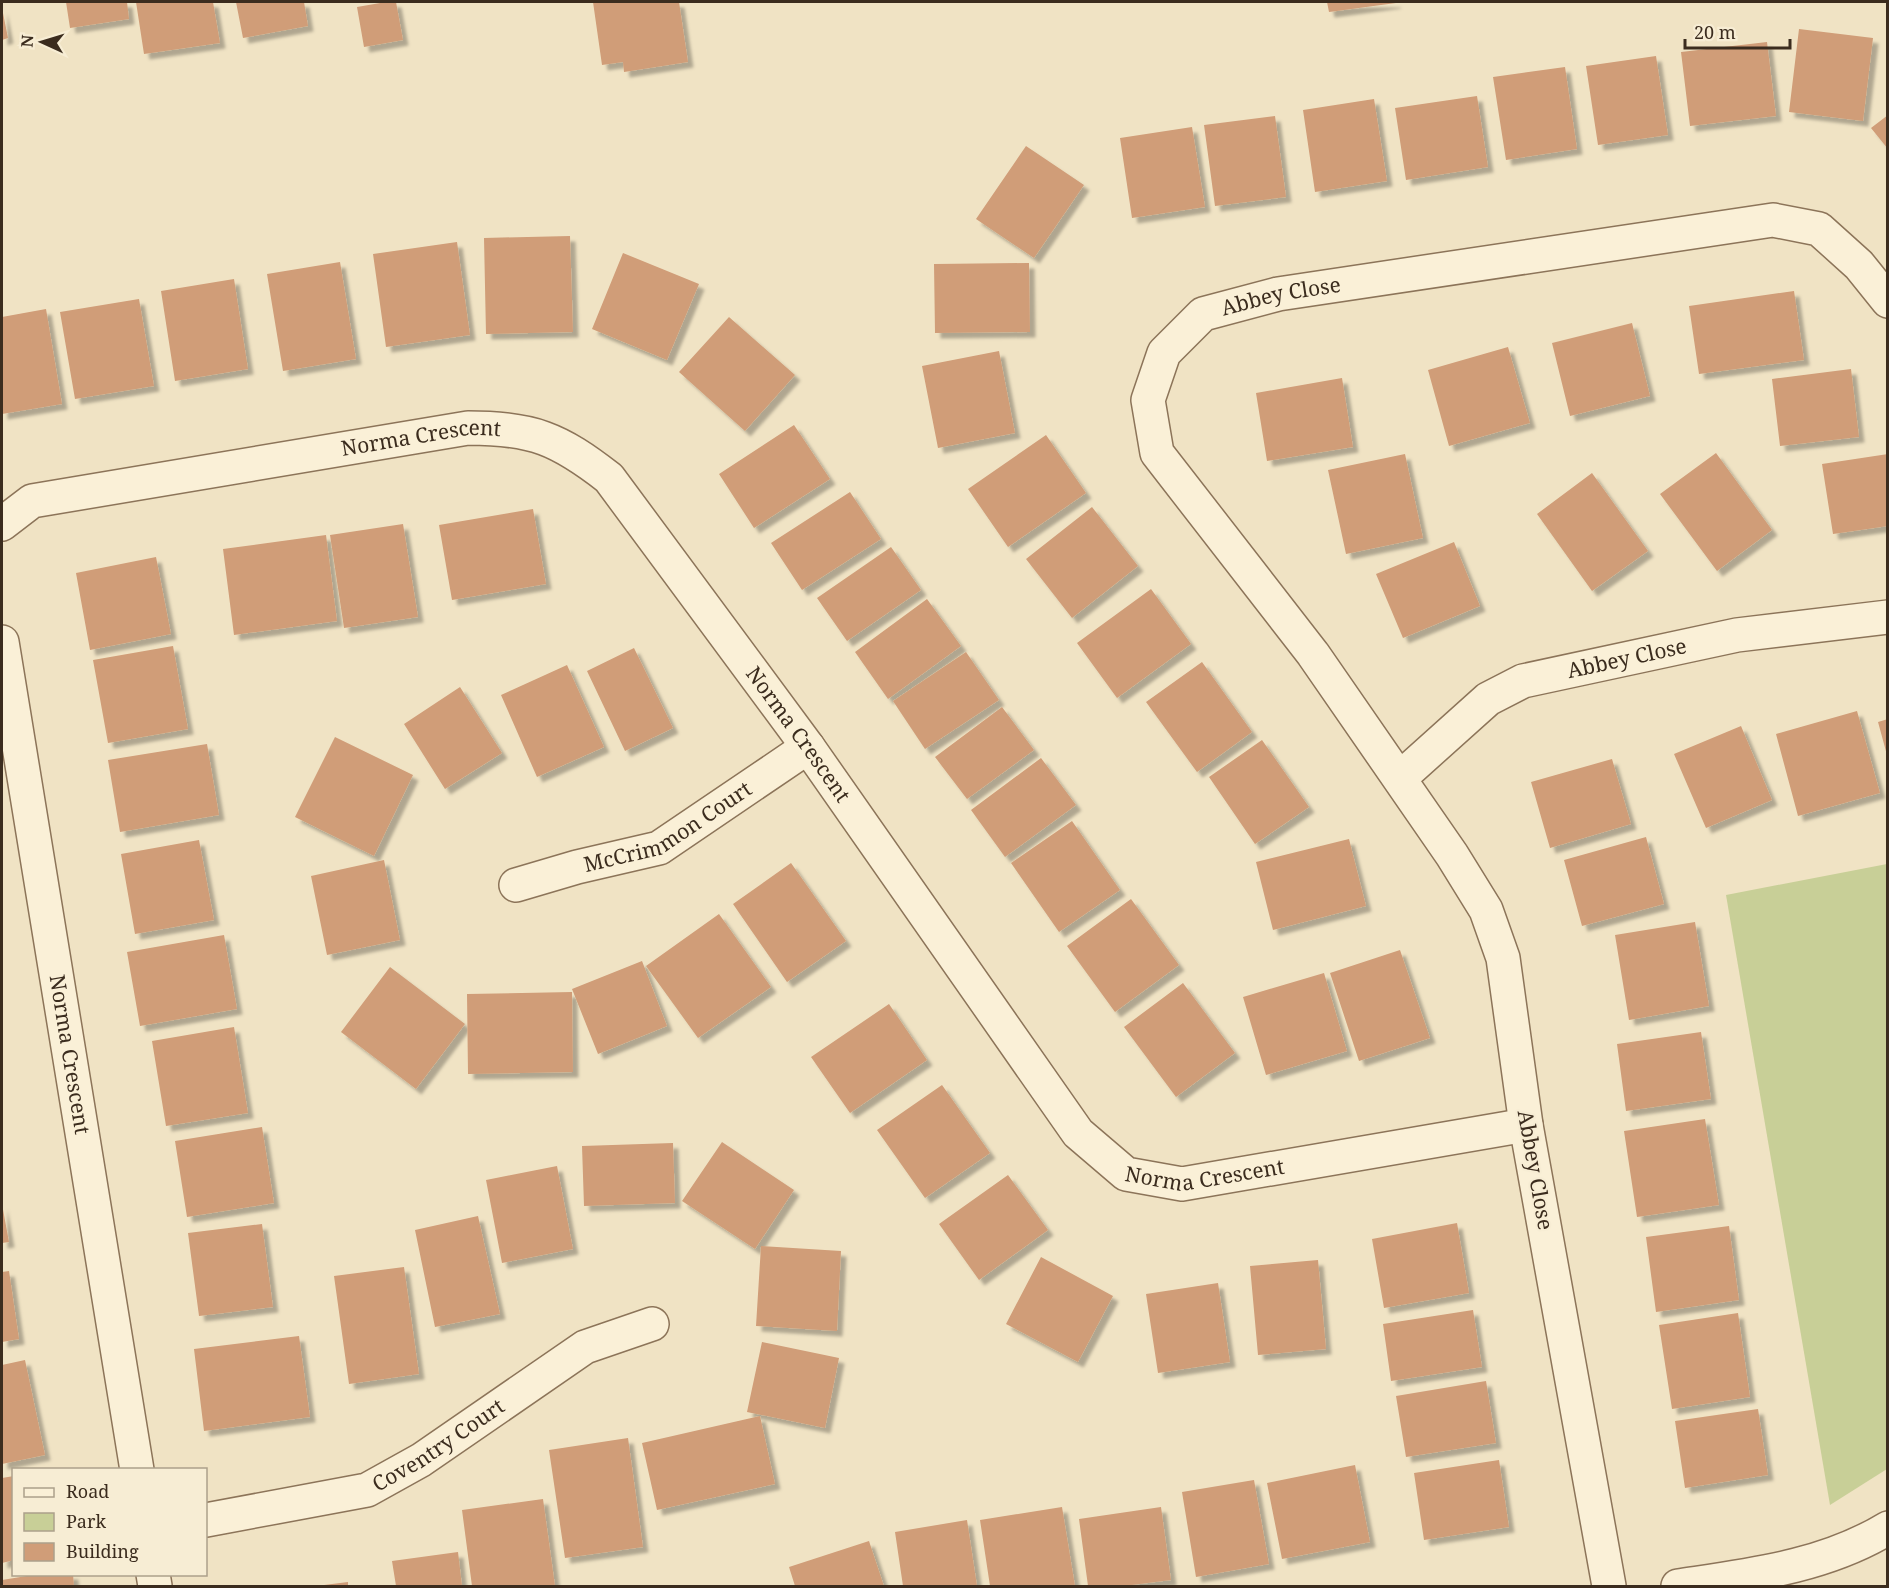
<svg xmlns="http://www.w3.org/2000/svg" width="1889" height="1588" viewBox="0 0 1889 1588" font-family="'Noto Serif',serif">
<style>
.green{fill:#c8cf97}
.building{fill:#d09d78;filter:url(#shadow)}
.lines{fill:none;stroke-linecap:round;stroke-linejoin:round}
.minor-casing{stroke:#8c7459;stroke-width:36}
.tertiary-casing{stroke:#8c7459;stroke-width:36}
.minor{stroke:#faf0d7;stroke-width:33}
.tertiary{stroke:#faf0d7;stroke-width:33}
.labels{text-anchor:middle;stroke-width:4.5;stroke-linejoin:round;paint-order:stroke}
.street-label{font-size:21px;fill:#3b2c1e;stroke:#f7edd4}
</style>
<defs>
<filter id="shadow"><feDropShadow dx="5.5" dy="5.5" stdDeviation="1.5" flood-color="#0004"/></filter>
</defs>
<rect width="100%" height="100%" fill="#f0e3c4"/>
<!-- green -->
<path class="green" d="M 1887,864 L 1887,1469 L 1830,1505 L 1726,895 Z"/>
<!-- building -->
<path class="building" d="M 66,2 L 127,2 L 129,19 L 70,28 Z
M 136,2 L 213,2 L 220,43 L 144,54 Z
M 236,2 L 304,2 L 308,26 L 243,38 Z
M 386,2 L 396,2 L 403,40 L 364,47 L 357,7 Z
M 593,2 L 679,2 L 688,62 L 624,72 L 623,62 L 602,65 Z
M 1327,2 L 1395,2 L 1396,3 L 1329,12 Z
M 2,8 L 8,38 L 2,40 Z
M 1799,29 L 1873,38 L 1863,121 L 1789,112 Z
M 1767,42 L 1776,116 L 1690,126 L 1681,52 Z
M 1656,56 L 1668,135 L 1598,145 L 1586,66 Z
M 1565,67 L 1577,149 L 1506,160 L 1493,77 Z
M 1477,96 L 1488,167 L 1406,180 L 1395,108 Z
M 1374,99 L 1387,181 L 1315,192 L 1303,110 Z
M 1888,115 L 1888,149 L 1871,128 Z
M 1275,116 L 1286,197 L 1215,206 L 1204,125 Z
M 1192,127 L 1205,207 L 1132,218 L 1120,138 Z
M 1026,146 L 1084,185 L 1034,258 L 976,219 Z
M 570,236 L 573,332 L 486,334 L 484,238 Z
M 457,242 L 470,335 L 386,347 L 373,254 Z
M 623,253 L 699,284 L 667,360 L 592,329 Z
M 340,262 L 356,359 L 283,371 L 267,274 Z
M 1029,263 L 1030,332 L 935,333 L 934,264 Z
M 234,279 L 248,369 L 175,381 L 161,291 Z
M 1794,291 L 1804,360 L 1699,374 L 1689,306 Z
M 139,299 L 154,386 L 75,399 L 60,312 Z
M 46,309 L 62,404 L 2,414 L 2,317 Z
M 729,317 L 795,375 L 745,431 L 679,372 Z
M 1632,323 L 1650,396 L 1570,416 L 1552,343 Z
M 1508,347 L 1530,423 L 1449,446 L 1428,370 Z
M 999,351 L 1015,433 L 938,448 L 922,366 Z
M 1851,369 L 1859,437 L 1780,446 L 1772,379 Z
M 1342,378 L 1353,447 L 1267,461 L 1256,393 Z
M 794,425 L 830,479 L 754,528 L 719,474 Z
M 1046,435 L 1086,493 L 1008,547 L 968,489 Z
M 1716,453 L 1772,530 L 1717,571 L 1660,494 Z
M 1405,454 L 1423,538 L 1346,554 L 1328,470 Z
M 1888,454 L 1888,526 L 1833,534 L 1822,464 Z
M 1592,473 L 1648,551 L 1592,591 L 1537,514 Z
M 850,492 L 881,539 L 802,590 L 771,543 Z
M 1092,507 L 1138,566 L 1072,618 L 1026,559 Z
M 533,509 L 546,584 L 452,600 L 439,525 Z
M 403,524 L 418,617 L 344,628 L 330,535 Z
M 326,535 L 337,621 L 234,635 L 223,549 Z
M 1454,542 L 1480,606 L 1403,638 L 1376,574 Z
M 891,547 L 921,590 L 847,641 L 817,598 Z
M 156,557 L 171,634 L 90,650 L 76,573 Z
M 1151,589 L 1191,644 L 1117,698 L 1077,643 Z
M 927,599 L 961,646 L 888,699 L 855,652 Z
M 173,646 L 188,729 L 108,743 L 93,660 Z
M 634,648 L 673,728 L 625,751 L 587,671 Z
M 966,652 L 999,700 L 925,749 L 893,701 Z
M 1202,662 L 1252,732 L 1197,772 L 1146,702 Z
M 567,665 L 604,747 L 537,777 L 501,695 Z
M 460,687 L 502,753 L 445,789 L 404,724 Z
M 1002,707 L 1034,750 L 967,799 L 935,757 Z
M 1857,711 L 1880,793 L 1798,816 L 1776,734 Z
M 1888,719 L 1888,755 L 1887,755 L 1878,722 Z
M 1741,726 L 1772,800 L 1706,828 L 1674,754 Z
M 335,737 L 413,775 L 374,856 L 295,817 Z
M 1262,740 L 1309,807 L 1255,844 L 1209,777 Z
M 207,744 L 219,815 L 120,832 L 108,760 Z
M 1041,758 L 1076,805 L 1005,857 L 971,810 Z
M 1612,759 L 1631,824 L 1550,848 L 1531,782 Z
M 1072,821 L 1120,890 L 1059,932 L 1011,863 Z
M 1646,837 L 1664,904 L 1582,926 L 1564,860 Z
M 1349,839 L 1366,906 L 1273,930 L 1256,862 Z
M 199,840 L 214,920 L 135,934 L 121,854 Z
M 384,860 L 400,940 L 327,955 L 311,876 Z
M 791,863 L 846,941 L 787,982 L 733,904 Z
M 1131,899 L 1179,965 L 1115,1012 L 1067,946 Z
M 719,914 L 771,987 L 698,1038 L 646,966 Z
M 1695,922 L 1709,1006 L 1629,1020 L 1615,935 Z
M 224,935 L 237,1009 L 140,1026 L 127,952 Z
M 1400,950 L 1430,1038 L 1359,1061 L 1330,973 Z
M 642,961 L 667,1026 L 598,1054 L 572,989 Z
M 390,967 L 465,1024 L 416,1089 L 341,1032 Z
M 1324,973 L 1347,1051 L 1266,1075 L 1243,997 Z
M 1183,983 L 1235,1053 L 1176,1097 L 1124,1027 Z
M 572,992 L 573,1072 L 468,1074 L 467,994 Z
M 889,1004 L 927,1060 L 850,1113 L 811,1057 Z
M 234,1027 L 248,1113 L 166,1126 L 152,1041 Z
M 1701,1032 L 1711,1099 L 1626,1111 L 1617,1044 Z
M 942,1085 L 990,1153 L 925,1198 L 877,1130 Z
M 1705,1119 L 1719,1205 L 1637,1217 L 1624,1131 Z
M 262,1127 L 274,1203 L 187,1217 L 175,1141 Z
M 722,1142 L 794,1190 L 755,1249 L 682,1201 Z
M 673,1143 L 675,1203 L 584,1206 L 582,1146 Z
M 557,1166 L 573,1249 L 502,1263 L 486,1180 Z
M 1008,1175 L 1048,1230 L 979,1280 L 939,1224 Z
M 2,1204 L 9,1242 L 2,1243 Z
M 478,1216 L 500,1314 L 435,1327 L 415,1230 Z
M 1457,1223 L 1469,1293 L 1384,1308 L 1372,1239 Z
M 262,1224 L 273,1307 L 199,1316 L 188,1233 Z
M 1729,1226 L 1739,1300 L 1656,1312 L 1646,1237 Z
M 761,1246 L 841,1251 L 837,1331 L 756,1326 Z
M 1041,1257 L 1113,1296 L 1078,1362 L 1006,1324 Z
M 1318,1260 L 1326,1349 L 1258,1355 L 1250,1266 Z
M 404,1267 L 419,1374 L 349,1384 L 334,1276 Z
M 9,1271 L 19,1339 L 2,1342 L 2,1272 Z
M 1218,1283 L 1230,1362 L 1158,1373 L 1146,1294 Z
M 1473,1310 L 1482,1367 L 1391,1381 L 1383,1324 Z
M 1738,1313 L 1750,1397 L 1672,1409 L 1659,1325 Z
M 299,1336 L 310,1417 L 204,1431 L 194,1349 Z
M 762,1342 L 839,1358 L 825,1428 L 747,1412 Z
M 25,1360 L 45,1455 L 2,1464 L 2,1365 Z
M 1486,1381 L 1496,1443 L 1406,1457 L 1396,1396 Z
M 1758,1409 L 1768,1475 L 1685,1488 L 1675,1421 Z
M 760,1416 L 775,1484 L 657,1510 L 642,1443 Z
M 628,1438 L 643,1547 L 565,1558 L 549,1450 Z
M 1499,1460 L 1509,1527 L 1424,1540 L 1414,1473 Z
M 1355,1465 L 1370,1542 L 1282,1559 L 1267,1483 Z
M 14,1476 L 14,1560 L 2,1563 L 2,1478 Z
M 1254,1480 L 1269,1564 L 1196,1577 L 1182,1492 Z
M 543,1499 L 555,1586 L 472,1586 L 462,1510 Z
M 1062,1507 L 1075,1586 L 990,1586 L 980,1520 Z
M 1161,1507 L 1171,1580 L 1124,1586 L 1088,1586 L 1079,1519 Z
M 967,1520 L 977,1586 L 903,1586 L 895,1532 Z
M 869,1541 L 884,1586 L 795,1586 L 789,1567 Z
M 458,1552 L 462,1586 L 396,1586 L 392,1561 Z
M 39,1574 L 73,1574 L 74,1586 L 2,1586 L 2,1580 Z
M 348,1582 L 348,1586 L 324,1586 L 324,1585 Z"/>
<g class="lines">
<defs>
<g id="minor">
<path id="s1" d="M 2,524 L 32,501 L 468,428 C 533,428 559,439 609,478 L 808,747 L 1078,1133 L 1126,1174 L 1182,1184 L 1526,1125"/>
<path id="s2" d="M 2,642 L 137,1470"/>
<path id="s3" d="M 1400,778 L 1488,699 L 1523,681 L 1737,635 L 1888,617"/>
<path id="s4" d="M 516,885 L 577,867 L 659,848 L 808,747"/>
<path id="s5" d="M 206,1520 L 367,1490 L 421,1460 L 585,1347 L 652,1324"/>
<path d="M 153,1574 L 155,1586"/>
<path id="s6" d="M 1609,1586 L 1526,1125 L 1503,958 L 1486,910 L 1452,855 L 1313,654 L 1157,453 L 1148,400 L 1164,353 L 1203,314 L 1278,294 L 1773,220 L 1819,229 L 1859,265 L 1888,301"/>
</g>
<path id="tertiary" d="M 1678,1586 C 1751,1575 1824,1567 1888,1528"/>
</defs>
<!-- minor casing -->
<use href="#minor" class="minor-casing"/>
<!-- tertiary casing -->
<use href="#tertiary" class="tertiary-casing"/>
<!-- minor -->
<use href="#minor" class="minor"/>
<!-- tertiary -->
<use href="#tertiary" class="tertiary"/>
</g>
<g class="labels">
<!-- street labels -->
<g class="street-label">
<text dy="7" stroke="none"><textPath href="#s6" startOffset="1490">Abbey Close</textPath></text>
<text dy="7" stroke="none"><textPath href="#s1" startOffset="432">Norma Crescent</textPath></text>
<text dy="7" stroke="none"><textPath href="#s3" startOffset="264">Abbey Close</textPath></text>
<text dy="7" stroke="none"><textPath href="#s1" startOffset="952">Norma Crescent</textPath></text>
<text dy="7" stroke="none"><textPath href="#s4" startOffset="164">McCrimmon Court</textPath></text>
<text dy="7" stroke="none"><textPath href="#s2" startOffset="418">Norma Crescent</textPath></text>
<text dy="7" stroke="none"><textPath href="#s1" startOffset="1582">Norma Crescent</textPath></text>
<text transform="translate(1535 1170) rotate(80)" y="7">Abbey Close</text>
<text dy="7" stroke="none"><textPath href="#s5" startOffset="248">Coventry Court</textPath></text>
</g>
</g>
<!-- border -->
<rect width="1889" height="1588" fill="none" stroke="#3b2c1e" stroke-width="6"/>
<!-- legend -->
<rect x="12" y="1468" width="195" height="108" fill="#f7edd4" stroke="#aca08b" stroke-width="1.5"/>
<rect x="24" y="1488" width="30" height="9" fill="#faf0d7" stroke="#aca08b" stroke-width="1.5"/>
<text x="66" y="1498" font-size="18" fill="#3b2c1e">Road</text>
<rect x="24" y="1513" width="30" height="18" fill="#c8cf97" stroke="#aca08b" stroke-width="1.5"/>
<text x="66" y="1528" font-size="18" fill="#3b2c1e">Park</text>
<rect x="24" y="1543" width="30" height="18" fill="#d09d78" stroke="#aca08b" stroke-width="1.5"/>
<text x="66" y="1558" font-size="18" fill="#3b2c1e">Building</text>
<!-- north arrow -->
<g transform="translate(42 42) rotate(274)" stroke="#f7edd4" stroke-width="4.5" paint-order="stroke">
<path d="M0-4.5L10 22L0 15L-10 22Z" fill="#3b2c1e"/>
<text y="-9" font-size="16" font-weight="bold" text-anchor="middle" fill="#3b2c1e">N</text>
</g>
<!-- scale -->
<path d="M1685 39v9h105v-9" fill="none" stroke="#3b2c1e" stroke-width="3"/>
<text x="1694" y="39" font-size="18" fill="#3b2c1e" stroke="#f7edd4" stroke-width="4.5" paint-order="stroke">20 m</text>
</svg>
